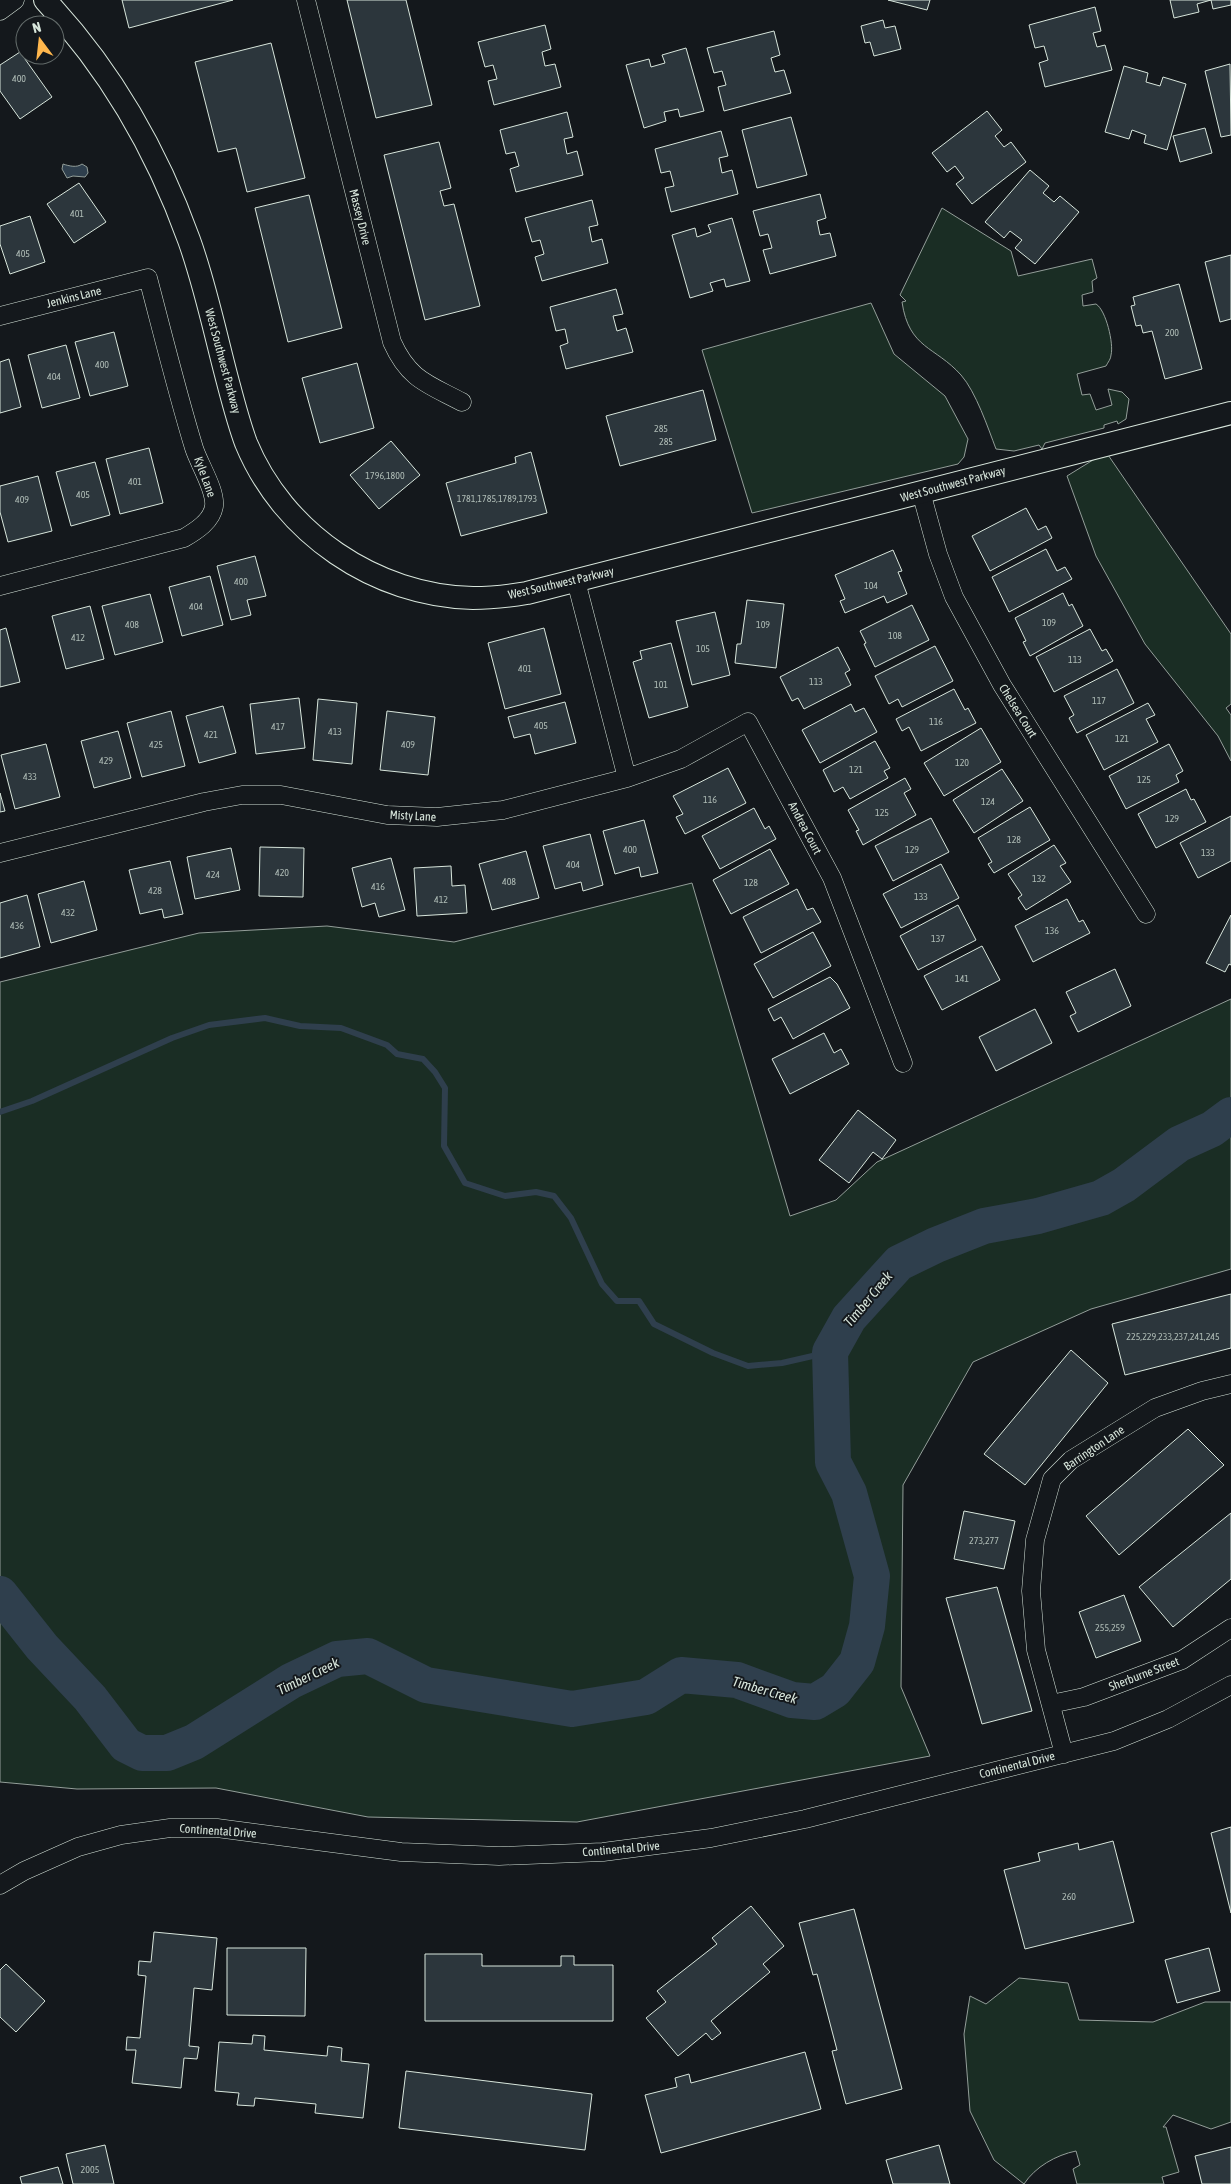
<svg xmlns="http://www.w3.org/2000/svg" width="1231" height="2184" viewBox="0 0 1231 2184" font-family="'Asap Condensed',sans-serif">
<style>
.green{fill:#1a2d24;stroke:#939e99}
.water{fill:#2f3f4d;stroke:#939e99}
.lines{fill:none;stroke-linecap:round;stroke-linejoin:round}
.stream{stroke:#2f3f4d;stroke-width:6}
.river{stroke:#2f3f4d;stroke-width:36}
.building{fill:#2c363c;stroke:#d8e6dc}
.minor-casing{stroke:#d8e6dc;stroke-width:19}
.tertiary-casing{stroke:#d8e6dc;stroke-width:24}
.minor{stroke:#14181c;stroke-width:18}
.tertiary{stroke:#14181c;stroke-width:22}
.labels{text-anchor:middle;stroke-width:4;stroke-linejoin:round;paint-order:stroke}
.number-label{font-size:10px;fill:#adbab4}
.street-label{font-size:12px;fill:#d8e6dc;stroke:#14181c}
.water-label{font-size:14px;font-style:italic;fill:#d8e6dc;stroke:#14181c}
</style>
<rect width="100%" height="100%" fill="#14181c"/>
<!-- green -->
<path class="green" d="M 942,208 L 1011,251 L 1018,276 L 1092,259 L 1097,278 L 1092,281 L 1093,292 L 1082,295 L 1083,306 L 1096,304 C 1106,310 1114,344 1111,355 C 1111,359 1108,362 1106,366 L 1077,374 L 1082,395 L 1090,394 L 1096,410 L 1112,405 L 1108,389 L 1122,392 L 1129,399 L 1126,419 L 1118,424 L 1117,421 L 1104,425 L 1104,428 L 1045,443 L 1042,449 L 1039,445 L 1014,451 L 996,449 C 988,428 976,392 961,375 C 935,346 909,349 902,302 L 906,301 L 900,295 Z
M 871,303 L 894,354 L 945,396 L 968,439 L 964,457 L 958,464 L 752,513 L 702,350 Z
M 1106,452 L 1231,634 L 1231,704 L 1226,708 L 1231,715 L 1231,761 L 1218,736 L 1145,644 L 1096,556 L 1067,476 Z
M 692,883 L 790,1216 L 836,1200 L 877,1162 L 1231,999 L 1231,1269 L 1091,1309 L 973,1362 L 903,1485 L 901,1687 L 930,1756 L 577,1822 L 368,1817 L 216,1788 L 77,1789 L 0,1782 L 0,982 L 199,933 L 327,926 L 454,942 Z
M 1019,1978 L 1068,1983 L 1079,2020 L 1153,2022 L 1205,2002 L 1231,2002 L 1231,2122 L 1211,2129 L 1173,2115 L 1163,2127 L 1166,2127 L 1179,2172 L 1162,2177 L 1164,2184 L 1077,2184 L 1073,2169 L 1080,2165 L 1076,2151 C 1056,2155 1035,2167 1024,2184 L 994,2160 L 970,2111 L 964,2034 L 970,1996 L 986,2004 Z"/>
<!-- water -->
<path class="water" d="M 63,164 C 69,166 77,168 82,164 L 87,167 L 88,173 L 85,177 L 73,176 L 67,178 L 62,169 Z"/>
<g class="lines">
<!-- stream -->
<path class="stream" d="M 0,1112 L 32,1101 L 172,1038 L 209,1025 L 265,1018 L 300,1026 L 341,1028 L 387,1045 L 397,1054 L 423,1059 L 435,1072 L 445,1088 L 444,1146 L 465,1183 L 505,1196 L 536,1192 L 554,1196 L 571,1218 L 602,1284 L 617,1301 L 639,1301 L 654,1324 L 713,1353 L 748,1366 L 782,1363 L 830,1352"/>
<!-- river -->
<path class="river" d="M 0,1594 L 42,1647 L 90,1698 L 126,1745 L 142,1753 L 167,1753 L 194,1742 L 291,1681 L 337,1659 L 368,1656 L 426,1685 L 572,1709 L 646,1697 L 681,1675 L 737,1680 L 792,1700 L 815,1702 L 835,1690 L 857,1662 L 867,1626 L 872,1576 L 849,1493 L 833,1462 L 830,1352 L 849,1318 L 899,1263 L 936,1245 L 984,1226 L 1038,1216 L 1101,1198 L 1124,1185 L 1179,1144 L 1212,1129 L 1231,1115"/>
</g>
<!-- building -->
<path class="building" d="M 122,0 L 233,0 L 129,28 Z
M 347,0 L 406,0 L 432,105 L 376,118 Z
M 888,0 L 930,0 L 927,10 Z
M 1170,0 L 1231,0 L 1231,5 L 1213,9 L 1211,0 L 1197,4 L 1199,12 L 1174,18 Z
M 1095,7 L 1101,31 L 1093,33 L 1097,47 L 1105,45 L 1112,70 L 1045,87 L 1039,63 L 1048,60 L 1044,46 L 1035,48 L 1029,25 Z
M 883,20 L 885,28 L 895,26 L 901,49 L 874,56 L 870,42 L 865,43 L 861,26 Z
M 545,25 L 551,49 L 542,52 L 545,66 L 555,64 L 561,87 L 494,105 L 488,81 L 497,79 L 493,65 L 485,67 L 478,42 Z
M 774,31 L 780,55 L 771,58 L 775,72 L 784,70 L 791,93 L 724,111 L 718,87 L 726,85 L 722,71 L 714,73 L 707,48 Z
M 271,43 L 305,178 L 247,192 L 236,148 L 218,152 L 195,62 Z
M 686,48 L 704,111 L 680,117 L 678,109 L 664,112 L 666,121 L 644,128 L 626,65 L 649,59 L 651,67 L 665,63 L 662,55 Z
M 20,52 L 52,97 L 20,119 L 0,91 L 0,65 Z
M 1230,64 L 1231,135 L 1221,137 L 1205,71 Z
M 1124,66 L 1148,73 L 1146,82 L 1160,86 L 1163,77 L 1186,84 L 1167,150 L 1144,143 L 1146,135 L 1132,130 L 1129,139 L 1105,132 Z
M 987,111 L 1002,130 L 995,136 L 1004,147 L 1011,142 L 1026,162 L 972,204 L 956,184 L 964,178 L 955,166 L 947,172 L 932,153 Z
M 567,112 L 573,137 L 564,139 L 567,154 L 577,151 L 583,175 L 516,192 L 510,169 L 519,166 L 515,152 L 506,154 L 500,130 Z
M 791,117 L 807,175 L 757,188 L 742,130 Z
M 1205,128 L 1212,153 L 1180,162 L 1173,136 Z
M 721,131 L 728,156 L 719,158 L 722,173 L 732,170 L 738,194 L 671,212 L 665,188 L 674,186 L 670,171 L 661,173 L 655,149 Z
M 439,142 L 451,188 L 440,191 L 444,206 L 454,204 L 480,306 L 425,320 L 384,155 Z
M 1030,170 L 1049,186 L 1043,193 L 1054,202 L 1060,196 L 1079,212 L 1035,264 L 1015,248 L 1022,240 L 1010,231 L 1004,238 L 985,222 Z
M 79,183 L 106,222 L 74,243 L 47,204 Z
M 820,194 L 826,218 L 817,221 L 820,235 L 830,233 L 836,256 L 770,274 L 763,250 L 772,248 L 768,234 L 760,236 L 753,211 Z
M 309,195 L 342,328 L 288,342 L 255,208 Z
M 592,200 L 598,225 L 589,227 L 592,242 L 602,239 L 608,263 L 542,281 L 535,257 L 544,254 L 540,240 L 532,242 L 525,218 Z
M 30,216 L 45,262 L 10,274 L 0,244 L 0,226 Z
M 732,218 L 750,281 L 726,287 L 724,279 L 710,283 L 713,291 L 690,298 L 672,235 L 695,228 L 697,237 L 711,232 L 708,225 Z
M 1231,255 L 1231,319 L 1220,322 L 1205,262 Z
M 1179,284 L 1202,369 L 1165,379 L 1152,331 L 1143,333 L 1141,325 L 1136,326 L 1131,306 L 1135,305 L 1133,297 Z
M 616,289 L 623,314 L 613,316 L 617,331 L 626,328 L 633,352 L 566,369 L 560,346 L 568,343 L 565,329 L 556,331 L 550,307 Z
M 114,332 L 128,386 L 90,396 L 75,342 Z
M 66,345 L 80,398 L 42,408 L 28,355 Z
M 9,359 L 21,407 L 0,413 L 0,362 Z
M 357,363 L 374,428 L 320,443 L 302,378 Z
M 703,390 L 716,440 L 620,466 L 606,416 Z
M 391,441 L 420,475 L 379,509 L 350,475 Z
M 149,448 L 163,503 L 120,514 L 106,459 Z
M 531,452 L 547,513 L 461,536 L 446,483 L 516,463 L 515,457 Z
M 95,462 L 110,515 L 71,526 L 56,472 Z
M 38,476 L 52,531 L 8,542 L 0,512 L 0,486 Z
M 1026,508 L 1038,530 L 1046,526 L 1052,538 L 990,571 L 972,536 Z
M 1046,549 L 1057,571 L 1065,567 L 1072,579 L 1009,612 L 992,577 Z
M 893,550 L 902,571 L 898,572 L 907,594 L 887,603 L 884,596 L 845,613 L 840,601 L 845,599 L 835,575 Z
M 255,556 L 266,596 L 247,600 L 251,615 L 231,620 L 217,566 Z
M 210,576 L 223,625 L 182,636 L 169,587 Z
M 1063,593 L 1069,606 L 1072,604 L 1083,626 L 1030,656 L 1023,642 L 1026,641 L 1015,618 Z
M 150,594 L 163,642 L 115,655 L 102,606 Z
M 747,600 L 784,604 L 776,668 L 735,663 L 737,644 L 741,644 Z
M 912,605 L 929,640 L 875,667 L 864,644 L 866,643 L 860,631 Z
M 90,606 L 104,659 L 66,669 L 52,616 Z
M 715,612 L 730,675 L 692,685 L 676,621 Z
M 6,628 L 20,682 L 0,687 L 0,630 Z
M 544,628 L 561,694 L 505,709 L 488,643 Z
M 1090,629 L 1102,651 L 1106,649 L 1113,661 L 1054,692 L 1036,657 Z
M 671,643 L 688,707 L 649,718 L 633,662 L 642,659 L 640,651 Z
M 935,646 L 953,681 L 902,707 L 898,699 L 889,704 L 875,676 Z
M 838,647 L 850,670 L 845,673 L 851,685 L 804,709 L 798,698 L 792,701 L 780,677 Z
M 1117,669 L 1134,703 L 1077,733 L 1069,718 L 1074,715 L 1064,696 Z
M 954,689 L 965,710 L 968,708 L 976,723 L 921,751 L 909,727 L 902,731 L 896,719 Z
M 299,698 L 305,748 L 256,754 L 250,704 Z
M 318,699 L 357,703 L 352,764 L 313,760 Z
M 565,702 L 576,743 L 535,754 L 530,734 L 514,738 L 508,717 Z
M 1148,703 L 1155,715 L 1146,719 L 1158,742 L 1104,770 L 1086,735 Z
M 851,704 L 855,712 L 864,708 L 877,732 L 820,763 L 802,730 Z
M 223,706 L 236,753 L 199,763 L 186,716 Z
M 171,711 L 185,766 L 142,777 L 127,723 Z
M 387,711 L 435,717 L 428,775 L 380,770 Z
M 981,728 L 1001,762 L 944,796 L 924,763 Z
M 118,731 L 131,778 L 94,788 L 81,741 Z
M 875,741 L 890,768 L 884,771 L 888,778 L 850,799 L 843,787 L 834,792 L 823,770 Z
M 46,744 L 60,797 L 15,809 L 1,755 Z
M 1169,744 L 1183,771 L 1176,775 L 1179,782 L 1126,809 L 1109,776 Z
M 728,768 L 746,803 L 685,834 L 676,817 L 683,814 L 673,796 Z
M 1002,769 L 1023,801 L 974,833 L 953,800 Z
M 905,778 L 911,789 L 904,793 L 916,815 L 863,845 L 856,831 L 859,830 L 848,810 Z
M 1186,789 L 1191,800 L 1194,799 L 1206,822 L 1156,848 L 1138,814 Z
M 0,793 L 5,811 L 0,812 Z
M 1030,807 L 1050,840 L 994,873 L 988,864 L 992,862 L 978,838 Z
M 754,808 L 765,829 L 769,826 L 776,839 L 720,869 L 702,836 Z
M 1231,816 L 1231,861 L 1198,878 L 1180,843 Z
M 931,818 L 949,852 L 893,881 L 875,846 Z
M 644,820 L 658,873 L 641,877 L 639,867 L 615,874 L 603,831 Z
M 590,834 L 603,885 L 583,891 L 581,882 L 555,889 L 543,846 Z
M 1054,845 L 1066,863 L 1060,866 L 1071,882 L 1026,910 L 1018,898 L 1022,895 L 1008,874 Z
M 260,847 L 304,848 L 303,897 L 259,896 Z
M 231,848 L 240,890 L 195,899 L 187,857 Z
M 770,849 L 789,884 L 731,914 L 713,880 Z
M 526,851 L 539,898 L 492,910 L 479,864 Z
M 391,858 L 405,910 L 379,917 L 375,903 L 362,907 L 352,868 Z
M 170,861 L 183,914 L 164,918 L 162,909 L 140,914 L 129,870 Z
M 941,864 L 959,898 L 901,928 L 883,894 Z
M 451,866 L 452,886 L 465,885 L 467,913 L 417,916 L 414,868 Z
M 84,881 L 97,930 L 51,943 L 38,894 Z
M 797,889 L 807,910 L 813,908 L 821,922 L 761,953 L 743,917 Z
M 27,895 L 40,947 L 0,958 L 0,903 Z
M 1067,899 L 1079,922 L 1083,920 L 1090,933 L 1033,962 L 1015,926 Z
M 958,905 L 976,940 L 918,970 L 900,936 Z
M 1231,915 L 1231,965 L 1229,964 L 1225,972 L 1206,963 Z
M 813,932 L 831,966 L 773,998 L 754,964 Z
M 982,946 L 1000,980 L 942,1010 L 924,976 Z
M 1115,969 L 1131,1006 L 1078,1032 L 1070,1016 L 1076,1013 L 1066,992 Z
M 830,977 L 837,984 L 850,1008 L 793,1039 L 781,1017 L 774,1021 L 768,1009 Z
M 1035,1009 L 1052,1043 L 996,1071 L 979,1037 Z
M 824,1033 L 834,1053 L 841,1049 L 849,1064 L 790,1094 L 772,1059 Z
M 858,1110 L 896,1140 L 882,1159 L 873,1152 L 849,1183 L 819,1160 Z
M 1231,1294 L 1231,1348 L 1125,1375 L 1112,1324 Z
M 1071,1350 L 1108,1383 L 1025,1485 L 984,1454 Z
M 1188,1429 L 1224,1465 L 1119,1555 L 1086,1516 Z
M 964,1511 L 1015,1521 L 1004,1569 L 954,1559 Z
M 1231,1513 L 1231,1579 L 1173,1627 L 1139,1587 Z
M 997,1587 L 1032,1711 L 982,1724 L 946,1598 Z
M 1124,1595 L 1141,1641 L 1096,1658 L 1079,1612 Z
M 1231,1827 L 1231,1913 L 1211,1833 Z
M 1113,1841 L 1134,1922 L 1025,1949 L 1004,1870 L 1040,1861 L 1038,1853 L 1078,1843 L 1079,1850 Z
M 751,1906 L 784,1946 L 763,1964 L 770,1972 L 711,2021 L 721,2033 L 712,2040 L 706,2033 L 678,2056 L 646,2018 L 666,2002 L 657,1991 L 717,1944 L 712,1938 Z
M 854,1909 L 902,2089 L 846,2104 L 832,2051 L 837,2050 L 817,1974 L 813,1975 L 799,1923 Z
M 154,1932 L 217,1938 L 212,1990 L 194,1988 L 189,2046 L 199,2047 L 197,2059 L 184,2058 L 181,2088 L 132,2083 L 136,2050 L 126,2050 L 127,2037 L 140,2038 L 146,1976 L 138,1975 L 139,1961 L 151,1962 Z
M 227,1948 L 306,1948 L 305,2016 L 227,2015 Z
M 1209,1948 L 1220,1991 L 1177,2003 L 1165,1960 Z
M 425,1954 L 482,1954 L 482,1966 L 561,1966 L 561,1956 L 574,1956 L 574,1965 L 613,1965 L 613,2021 L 425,2021 Z
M 6,1964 L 45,2001 L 16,2032 L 0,2017 L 0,1970 Z
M 253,2035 L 265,2036 L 264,2050 L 327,2056 L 328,2046 L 342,2048 L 341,2061 L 369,2064 L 363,2118 L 315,2113 L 316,2104 L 255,2098 L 254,2106 L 237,2105 L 239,2093 L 215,2091 L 219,2042 L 252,2044 Z
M 805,2052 L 821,2109 L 661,2153 L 645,2095 L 677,2087 L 675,2078 L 689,2074 L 691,2083 Z
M 406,2071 L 592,2094 L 585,2150 L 399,2128 Z
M 105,2145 L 114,2184 L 73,2184 L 66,2154 Z
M 939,2145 L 950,2184 L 893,2184 L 886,2160 Z
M 1231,2147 L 1231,2184 L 1202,2184 L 1195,2156 Z
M 58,2167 L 63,2184 L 22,2184 L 20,2177 Z"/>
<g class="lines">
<defs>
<path id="minor" d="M 306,0 L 392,342 C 409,380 428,384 462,402
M 0,11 L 15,0
M 0,316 L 148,278 C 163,335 177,392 194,448 C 199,464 216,490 214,506 C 212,521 196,531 184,538 L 0,586
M 921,492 L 938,554 L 954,597 L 1002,685 L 1146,914
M 627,778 L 681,759 L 748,722 L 832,878 L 903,1063
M 0,853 L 204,802 L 242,795 L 281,795 L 387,815 L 437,817 L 503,810 L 627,778 L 576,581
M 1051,1704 L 1084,1697 L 1182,1660 L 1231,1628
M 1064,1754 L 1036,1650 L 1031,1591 L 1035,1540 L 1052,1479 L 1071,1460 L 1155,1408 L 1202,1391 L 1231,1384
M 0,1885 L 24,1871 L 78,1847 L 121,1835 L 170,1828 L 217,1828 L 401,1852 L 499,1856 L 603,1852 L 711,1838 L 805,1819 L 1114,1741 L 1168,1719 L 1231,1685"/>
<path id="tertiary" d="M 45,0 C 110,69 157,151 189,240 C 206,287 216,338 229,386 C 234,405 239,424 246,443 C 283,533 375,596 473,598 C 491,598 509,596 527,593 L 1231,413"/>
</defs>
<!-- minor casing -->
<use href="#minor" class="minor-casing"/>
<!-- tertiary casing -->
<use href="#tertiary" class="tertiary-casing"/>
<!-- minor -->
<use href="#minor" class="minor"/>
<!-- tertiary -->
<use href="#tertiary" class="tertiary"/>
</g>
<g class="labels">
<!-- number labels -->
<g class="number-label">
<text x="19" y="82">400</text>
<text x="77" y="217">401</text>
<text x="23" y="257">405</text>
<text x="1172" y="336">200</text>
<text x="102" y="368">400</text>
<text x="54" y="380">404</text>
<text x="661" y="432">285</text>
<text x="666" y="445">285</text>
<text x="385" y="479">1796,1800</text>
<text x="135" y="485">401</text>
<text x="83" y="498">405</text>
<text x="497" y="502">1781,1785,1789,1793</text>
<text x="22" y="503">409</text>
<text x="241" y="585">400</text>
<text x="871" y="589">104</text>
<text x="196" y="610">404</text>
<text x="1049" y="626">109</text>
<text x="132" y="628">408</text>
<text x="763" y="628">109</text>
<text x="895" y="639">108</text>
<text x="78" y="641">412</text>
<text x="703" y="652">105</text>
<text x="1075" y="663">113</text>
<text x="525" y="672">401</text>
<text x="816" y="685">113</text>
<text x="661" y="688">101</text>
<text x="1099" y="704">117</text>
<text x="936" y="725">116</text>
<text x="541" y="729">405</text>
<text x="278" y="730">417</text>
<text x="335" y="735">413</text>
<text x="211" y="738">421</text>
<text x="1122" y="742">121</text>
<text x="156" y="748">425</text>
<text x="408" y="748">409</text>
<text x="106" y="764">429</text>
<text x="962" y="766">120</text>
<text x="856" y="773">121</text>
<text x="30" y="780">433</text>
<text x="1144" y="783">125</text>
<text x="710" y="803">116</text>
<text x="988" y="805">124</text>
<text x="882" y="816">125</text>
<text x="1172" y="822">129</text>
<text x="1014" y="843">128</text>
<text x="630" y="853">400</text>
<text x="912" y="853">129</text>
<text x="1208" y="856">133</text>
<text x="573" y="868">404</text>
<text x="282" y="876">420</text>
<text x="213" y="878">424</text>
<text x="1039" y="882">132</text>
<text x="509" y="885">408</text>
<text x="751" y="886">128</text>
<text x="378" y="890">416</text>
<text x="155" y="894">428</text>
<text x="921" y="900">133</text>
<text x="441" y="903">412</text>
<text x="68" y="916">432</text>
<text x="17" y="929">436</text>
<text x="1052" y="934">136</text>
<text x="938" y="942">137</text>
<text x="962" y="982">141</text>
<text x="1173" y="1340">225,229,233,237,241,245</text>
<text x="984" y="1544">273,277</text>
<text x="1110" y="1631">255,259</text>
<text x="1069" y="1900">260</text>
<text x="90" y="2173">2005</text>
</g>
<!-- street labels -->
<g class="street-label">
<text transform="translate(360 217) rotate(76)" y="4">Massey Drive</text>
<text transform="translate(74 297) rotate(-14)" y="4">Jenkins Lane</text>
<text transform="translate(223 361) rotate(75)" y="4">West Southwest Parkway</text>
<text transform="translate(205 477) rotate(70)" y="4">Kyle Lane</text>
<text transform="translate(953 484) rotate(-15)" y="4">West Southwest Parkway</text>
<text transform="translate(561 583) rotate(-13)" y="4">West Southwest Parkway</text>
<text transform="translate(1018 711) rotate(58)" y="4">Chelsea Court</text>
<text transform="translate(413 816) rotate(3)" y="4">Misty Lane</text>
<text transform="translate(805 828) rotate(62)" y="4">Andrea Court</text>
<text transform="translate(1094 1448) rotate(-34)" y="4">Barrington Lane</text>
<text transform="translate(1144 1674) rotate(-21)" y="4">Sherburne Street</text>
<text transform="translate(1017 1765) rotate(-14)" y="4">Continental Drive</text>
<text transform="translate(218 1831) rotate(4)" y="4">Continental Drive</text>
<text transform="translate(621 1849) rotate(-5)" y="4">Continental Drive</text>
</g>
<!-- water labels -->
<g class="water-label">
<text transform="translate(868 1299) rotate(-50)" y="5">Timber Creek</text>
<text transform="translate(308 1676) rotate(-26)" y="5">Timber Creek</text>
<text transform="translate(765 1690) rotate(16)" y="5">Timber Creek</text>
</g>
</g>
<!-- north arrow -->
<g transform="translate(40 40) rotate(345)"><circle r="24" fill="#14181c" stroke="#626a69"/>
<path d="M0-4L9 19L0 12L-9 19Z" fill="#ffb74d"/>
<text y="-8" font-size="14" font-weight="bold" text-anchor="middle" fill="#d8e6dc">N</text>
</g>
</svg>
